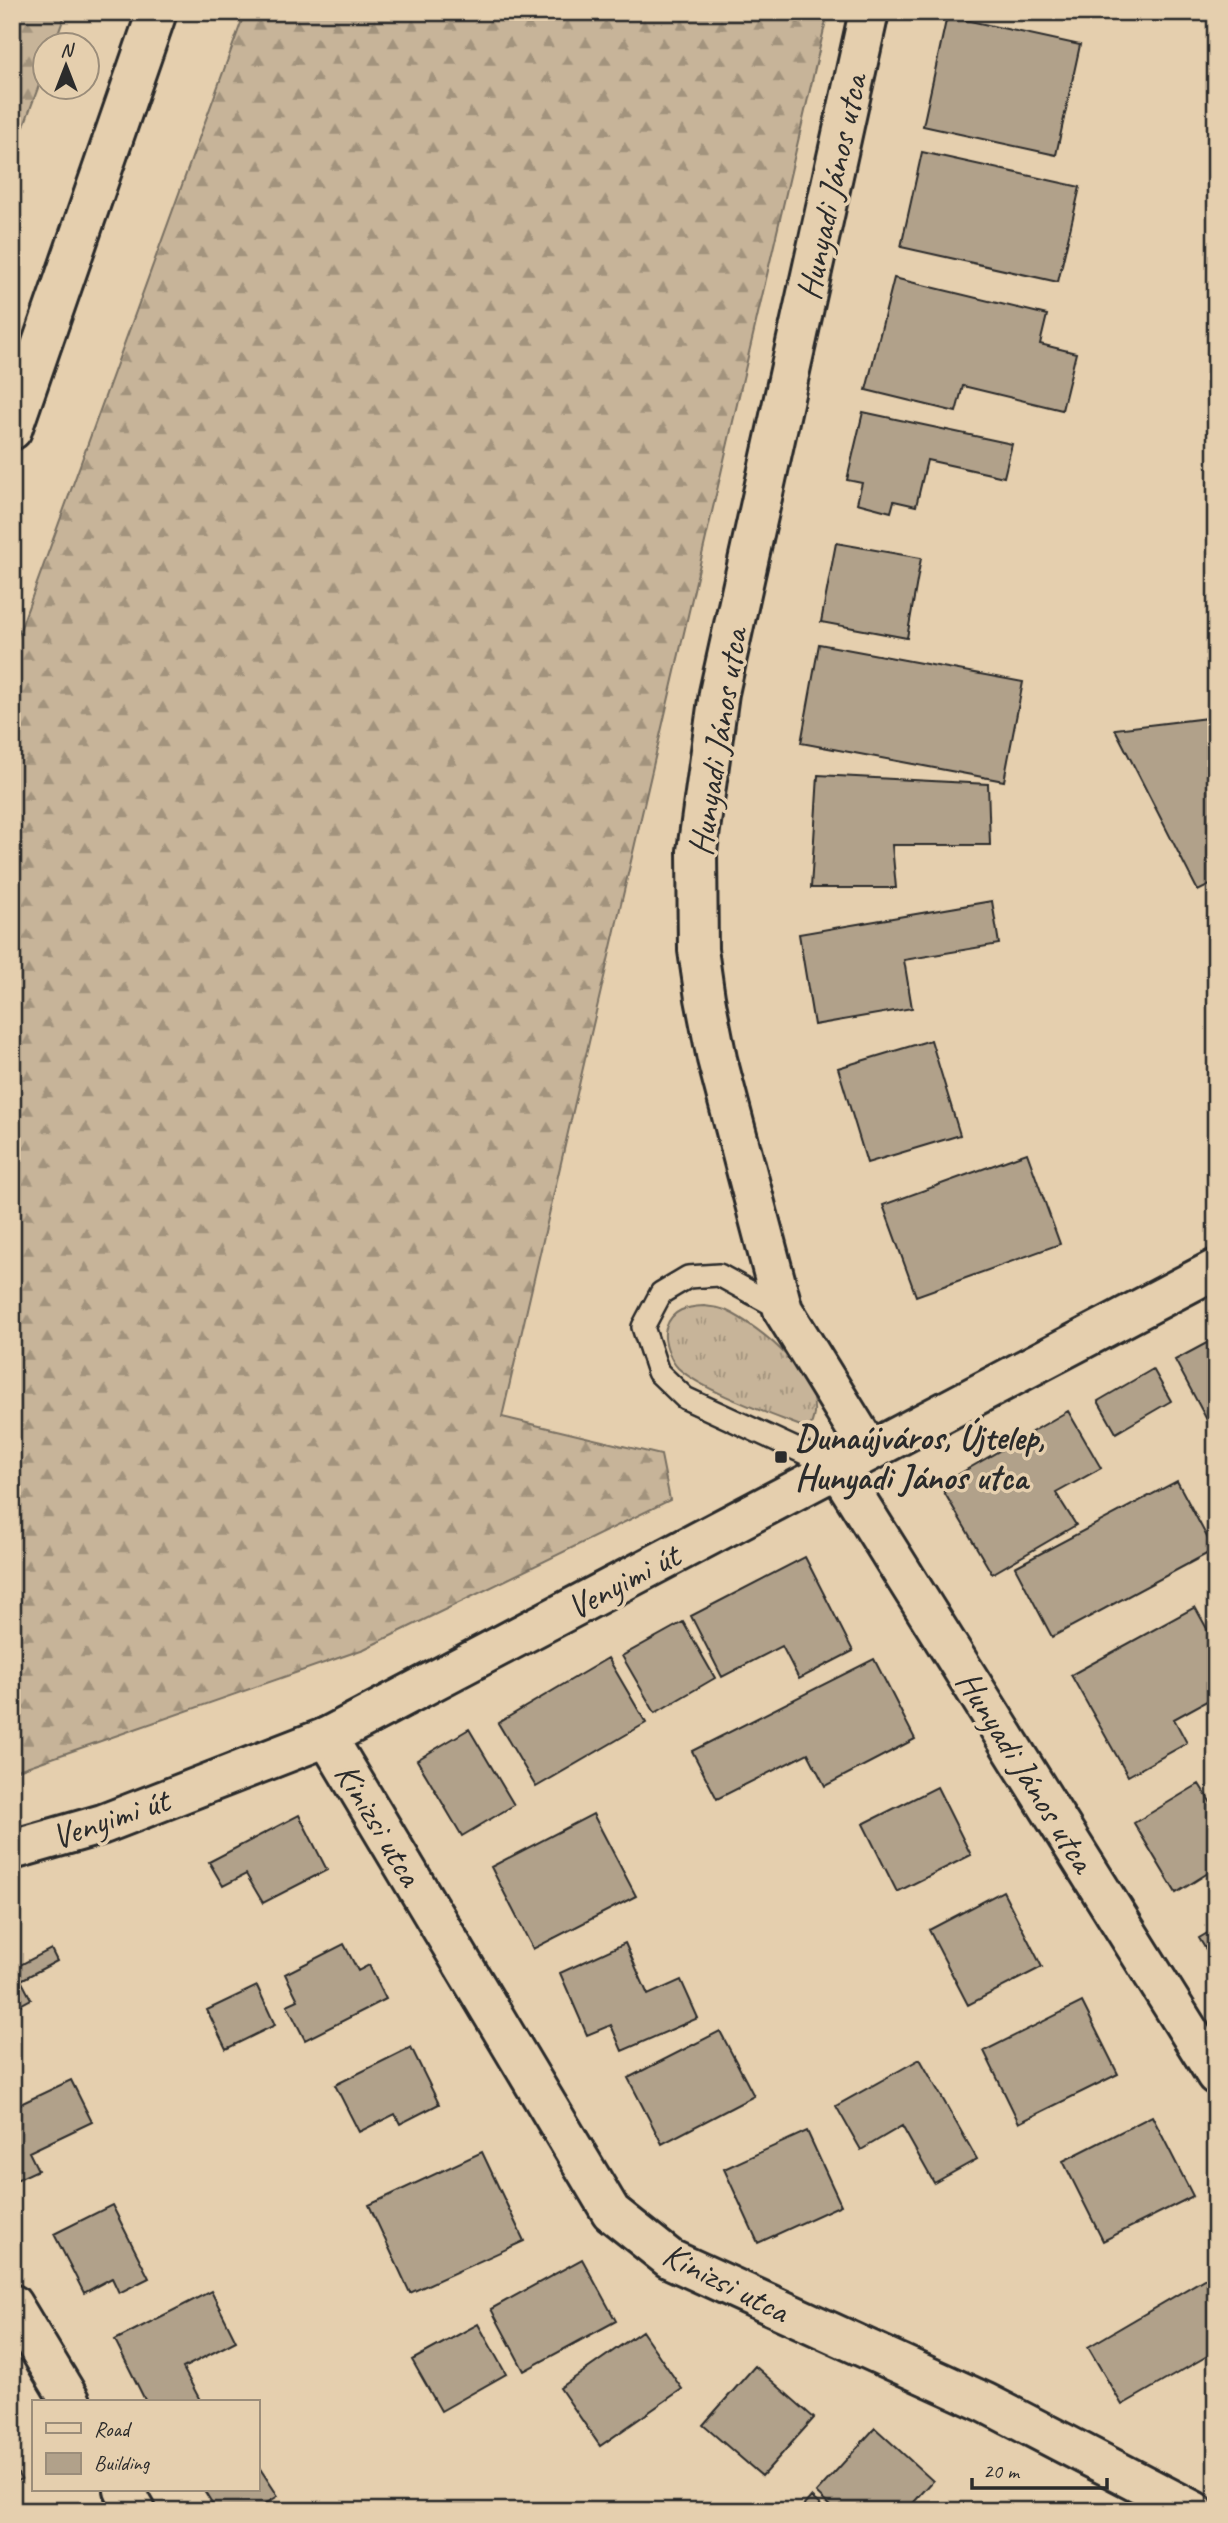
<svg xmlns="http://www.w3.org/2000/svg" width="1228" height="2523" viewBox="0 0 1228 2523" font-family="Caveat,sans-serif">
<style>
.grass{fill:url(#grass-tufts);stroke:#797062;stroke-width:2}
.forest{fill:url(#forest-firs);stroke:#797062;stroke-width:2}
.building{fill:#b1a18a;stroke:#2b2b2b;stroke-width:2}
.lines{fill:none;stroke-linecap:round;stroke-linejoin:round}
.lane-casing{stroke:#2b2b2b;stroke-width:26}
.street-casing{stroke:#2b2b2b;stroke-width:44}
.secondary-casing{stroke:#2b2b2b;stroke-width:44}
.primary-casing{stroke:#2b2b2b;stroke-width:44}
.lane{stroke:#e5cfae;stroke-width:21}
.street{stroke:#e5cfae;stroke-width:38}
.secondary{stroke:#e5cfae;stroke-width:38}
.primary{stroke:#e5cfae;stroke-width:38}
.poi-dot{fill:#2b2b2b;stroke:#e5cfae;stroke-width:2.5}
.labels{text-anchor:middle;stroke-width:7;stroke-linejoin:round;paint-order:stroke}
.street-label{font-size:35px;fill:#2b2b2b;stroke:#e5cfae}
.poi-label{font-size:35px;font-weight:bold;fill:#2b2b2b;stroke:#e5cfae;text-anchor:start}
</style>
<defs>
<pattern id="grass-tufts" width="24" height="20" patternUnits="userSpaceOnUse" patternTransform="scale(1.75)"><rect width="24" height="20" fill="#c7b499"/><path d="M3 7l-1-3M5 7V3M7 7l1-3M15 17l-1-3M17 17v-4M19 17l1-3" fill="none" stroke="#a2937d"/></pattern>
<pattern id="forest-firs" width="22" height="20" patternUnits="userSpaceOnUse" patternTransform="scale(1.75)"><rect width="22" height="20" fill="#c7b499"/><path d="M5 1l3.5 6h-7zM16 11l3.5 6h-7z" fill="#a2937d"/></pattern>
</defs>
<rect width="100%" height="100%" fill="#e5cfae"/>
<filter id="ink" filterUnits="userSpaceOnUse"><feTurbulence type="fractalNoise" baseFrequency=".0143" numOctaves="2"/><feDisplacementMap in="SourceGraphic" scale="14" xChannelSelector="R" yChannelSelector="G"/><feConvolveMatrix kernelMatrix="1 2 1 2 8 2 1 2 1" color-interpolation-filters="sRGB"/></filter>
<g filter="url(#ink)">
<!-- grass -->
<path class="grass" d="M 704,1306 C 711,1307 719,1307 725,1310 C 760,1326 832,1383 810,1427 L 803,1427 C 770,1414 703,1391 678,1368 C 670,1360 662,1338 666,1328 C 672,1309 687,1307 704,1306 Z"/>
<!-- forest -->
<path class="forest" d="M 12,12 L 66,12 L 54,45 L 46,46 L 45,69 L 12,158 Z
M 245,12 L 828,12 L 502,1417 L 661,1455 L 670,1500 L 364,1649 L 12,1772 L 12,652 Z"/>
<!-- building -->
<path class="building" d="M 947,16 L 1080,45 L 1056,155 L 923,126 Z
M 922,152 L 1080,187 L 1058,282 L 901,247 Z
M 894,278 L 1047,315 L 1040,344 L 1076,353 L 1062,410 L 963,386 L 956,412 L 866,390 Z
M 863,412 L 1012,444 L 1004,477 L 927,460 L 916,506 L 894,501 L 891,512 L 857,503 L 862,483 L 847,480 Z
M 836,543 L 921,558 L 907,638 L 821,622 Z
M 819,644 L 1023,682 L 1004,781 L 801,743 Z
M 1216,717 L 1216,882 L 1198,891 L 1115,729 Z
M 818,775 L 988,784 L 990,845 L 892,845 L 896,888 L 811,888 Z
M 992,901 L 999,944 L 904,960 L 912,1008 L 814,1025 L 799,934 Z
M 931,1040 L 960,1135 L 867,1163 L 838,1068 Z
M 1027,1153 L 1060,1244 L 916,1296 L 883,1205 Z
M 1216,1338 L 1216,1416 L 1207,1420 L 1175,1360 Z
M 1153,1369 L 1171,1401 L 1116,1433 L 1098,1401 Z
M 1068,1411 L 1101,1468 L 1056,1493 L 1076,1525 L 992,1574 L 940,1485 Z
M 1177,1481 L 1214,1550 L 1052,1637 L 1015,1567 Z
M 805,1557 L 853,1651 L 799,1679 L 782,1646 L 722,1677 L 691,1616 Z
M 1195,1607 L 1216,1645 L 1216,1696 L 1174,1719 L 1187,1743 L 1128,1776 L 1071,1675 Z
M 683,1622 L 715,1678 L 655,1713 L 622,1656 Z
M 608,1658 L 646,1723 L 536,1787 L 498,1723 Z
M 874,1659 L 915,1739 L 825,1786 L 808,1753 L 717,1799 L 692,1751 Z
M 469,1729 L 514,1805 L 462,1836 L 417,1760 Z
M 1199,1784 L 1216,1811 L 1216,1868 L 1176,1893 L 1134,1823 Z
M 937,1787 L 971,1855 L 897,1892 L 863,1824 Z
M 593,1814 L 636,1896 L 533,1949 L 491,1867 Z
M 299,1815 L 327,1870 L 263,1903 L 246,1874 L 223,1886 L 209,1862 Z
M 1003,1891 L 1042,1967 L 968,2005 L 929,1930 Z
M 1216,1928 L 1216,1966 L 1199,1938 Z
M 625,1943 L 648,1995 L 681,1980 L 698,2018 L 622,2051 L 611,2025 L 587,2035 L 560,1973 Z
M 344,1944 L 358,1971 L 369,1965 L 386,1999 L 305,2040 L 287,2005 L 298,2000 L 285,1974 Z
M 51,1949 L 57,1961 L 21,1980 L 31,1999 L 13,2009 L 17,2018 L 12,2021 L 12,1969 Z
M 257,1986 L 275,2025 L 226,2049 L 207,2010 Z
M 1082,2002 L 1118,2074 L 1019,2123 L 984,2051 Z
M 720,2031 L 754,2096 L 662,2144 L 628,2078 Z
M 411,2047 L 439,2104 L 400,2124 L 395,2114 L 359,2132 L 335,2085 Z
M 920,2059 L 977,2159 L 934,2183 L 902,2126 L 861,2150 L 836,2106 Z
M 71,2080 L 92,2122 L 29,2152 L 38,2170 L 12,2182 L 12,2108 Z
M 1152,2116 L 1193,2196 L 1103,2241 L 1063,2161 Z
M 807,2131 L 841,2205 L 758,2243 L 724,2169 Z
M 482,2152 L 524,2241 L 410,2293 L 369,2205 Z
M 112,2205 L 149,2278 L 119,2293 L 112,2278 L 84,2293 L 54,2234 Z
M 582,2259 L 616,2321 L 524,2371 L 491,2309 Z
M 1216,2272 L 1216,2351 L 1122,2405 L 1088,2347 Z
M 211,2291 L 236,2341 L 183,2368 L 201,2402 L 146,2402 L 115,2340 Z
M 478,2324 L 506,2374 L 441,2411 L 412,2360 Z
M 642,2331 L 682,2389 L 600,2446 L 560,2388 Z
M 755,2366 L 814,2418 L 762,2476 L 703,2425 Z
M 875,2428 L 933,2481 L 906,2511 L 835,2511 L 816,2493 Z
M 12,2463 L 21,2479 L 12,2484 Z
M 257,2464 L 278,2496 L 254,2511 L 217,2511 L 204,2490 L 257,2490 Z
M 811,2497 L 827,2511 L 799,2511 Z"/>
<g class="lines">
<defs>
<path id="lane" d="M 783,1310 L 719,1275 L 688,1277 L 661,1293 L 643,1327 L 658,1372 L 685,1398 L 837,1468"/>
<path id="street" d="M 869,12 L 719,693 L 697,851 L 698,950 L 705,998 L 717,1059 L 783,1310 L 870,1451
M 837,1468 L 1216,2075
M 327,1737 L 611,2212 L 670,2259 L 986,2403 L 1194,2511
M 12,2304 L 71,2402
M 124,2490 L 136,2511"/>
<path id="secondary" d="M 12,1850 L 103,1824 L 327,1737 L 1216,1269"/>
<path id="primary" d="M 12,430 L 157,12"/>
</defs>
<!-- lane casing -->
<use href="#lane" class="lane-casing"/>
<!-- street casing -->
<use href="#street" class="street-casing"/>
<!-- secondary casing -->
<use href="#secondary" class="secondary-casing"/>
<!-- primary casing -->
<use href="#primary" class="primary-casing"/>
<!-- lane -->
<use href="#lane" class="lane"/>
<!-- street -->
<use href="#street" class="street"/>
<!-- secondary -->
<use href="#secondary" class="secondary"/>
<!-- primary -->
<use href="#primary" class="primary"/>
</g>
</g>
<!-- markers -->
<rect class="poi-dot" x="774" y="1450" width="14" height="14" rx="3.5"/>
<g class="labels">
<!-- street labels -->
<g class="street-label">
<text transform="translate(831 187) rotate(-78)" y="12">Hunyadi János utca</text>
<text transform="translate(717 742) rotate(-81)" y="12">Hunyadi János utca</text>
<text transform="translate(623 1581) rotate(-28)" y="12">Venyimi út</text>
<text transform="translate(1026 1771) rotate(58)" y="12">Hunyadi János utca</text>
<text transform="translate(110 1818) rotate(-19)" y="12">Venyimi út</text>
<text transform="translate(379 1824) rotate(59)" y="12">Kinizsi utca</text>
<text transform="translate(726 2282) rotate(27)" y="12">Kinizsi utca</text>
</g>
<!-- poi labels -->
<g class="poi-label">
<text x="795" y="1449">Dunaújváros, Újtelep,<tspan x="795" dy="40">Hunyadi János utca</tspan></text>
</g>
</g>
<!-- margin -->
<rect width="1228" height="2523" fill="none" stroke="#e5cfae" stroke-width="42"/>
<rect x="21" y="21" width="1186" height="2481" fill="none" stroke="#2b2b2b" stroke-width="2.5" filter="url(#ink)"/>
<!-- legend -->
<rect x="32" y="2400" width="228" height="91" fill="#e5cfae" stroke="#9b8d7a" stroke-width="2"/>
<rect x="46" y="2423" width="35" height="10" fill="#e5cfae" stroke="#9b8d7a" stroke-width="2"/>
<text x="94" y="2436" font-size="21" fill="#2b2b2b">Road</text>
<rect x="46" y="2453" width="35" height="21" fill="#b1a18a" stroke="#9b8d7a" stroke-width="2"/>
<text x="94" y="2470" font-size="21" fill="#2b2b2b">Building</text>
<!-- north arrow -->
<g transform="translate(66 66)"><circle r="33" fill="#e5cfae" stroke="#9b8d7a" stroke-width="2"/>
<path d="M0-5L12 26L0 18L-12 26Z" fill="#2b2b2b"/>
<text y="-10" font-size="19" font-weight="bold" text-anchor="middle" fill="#2b2b2b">N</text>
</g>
<!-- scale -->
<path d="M972 2478v10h135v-10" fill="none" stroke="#2b2b2b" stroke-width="3.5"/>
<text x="983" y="2478" font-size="21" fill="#2b2b2b" stroke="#e5cfae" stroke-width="5" paint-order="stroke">20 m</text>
</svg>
